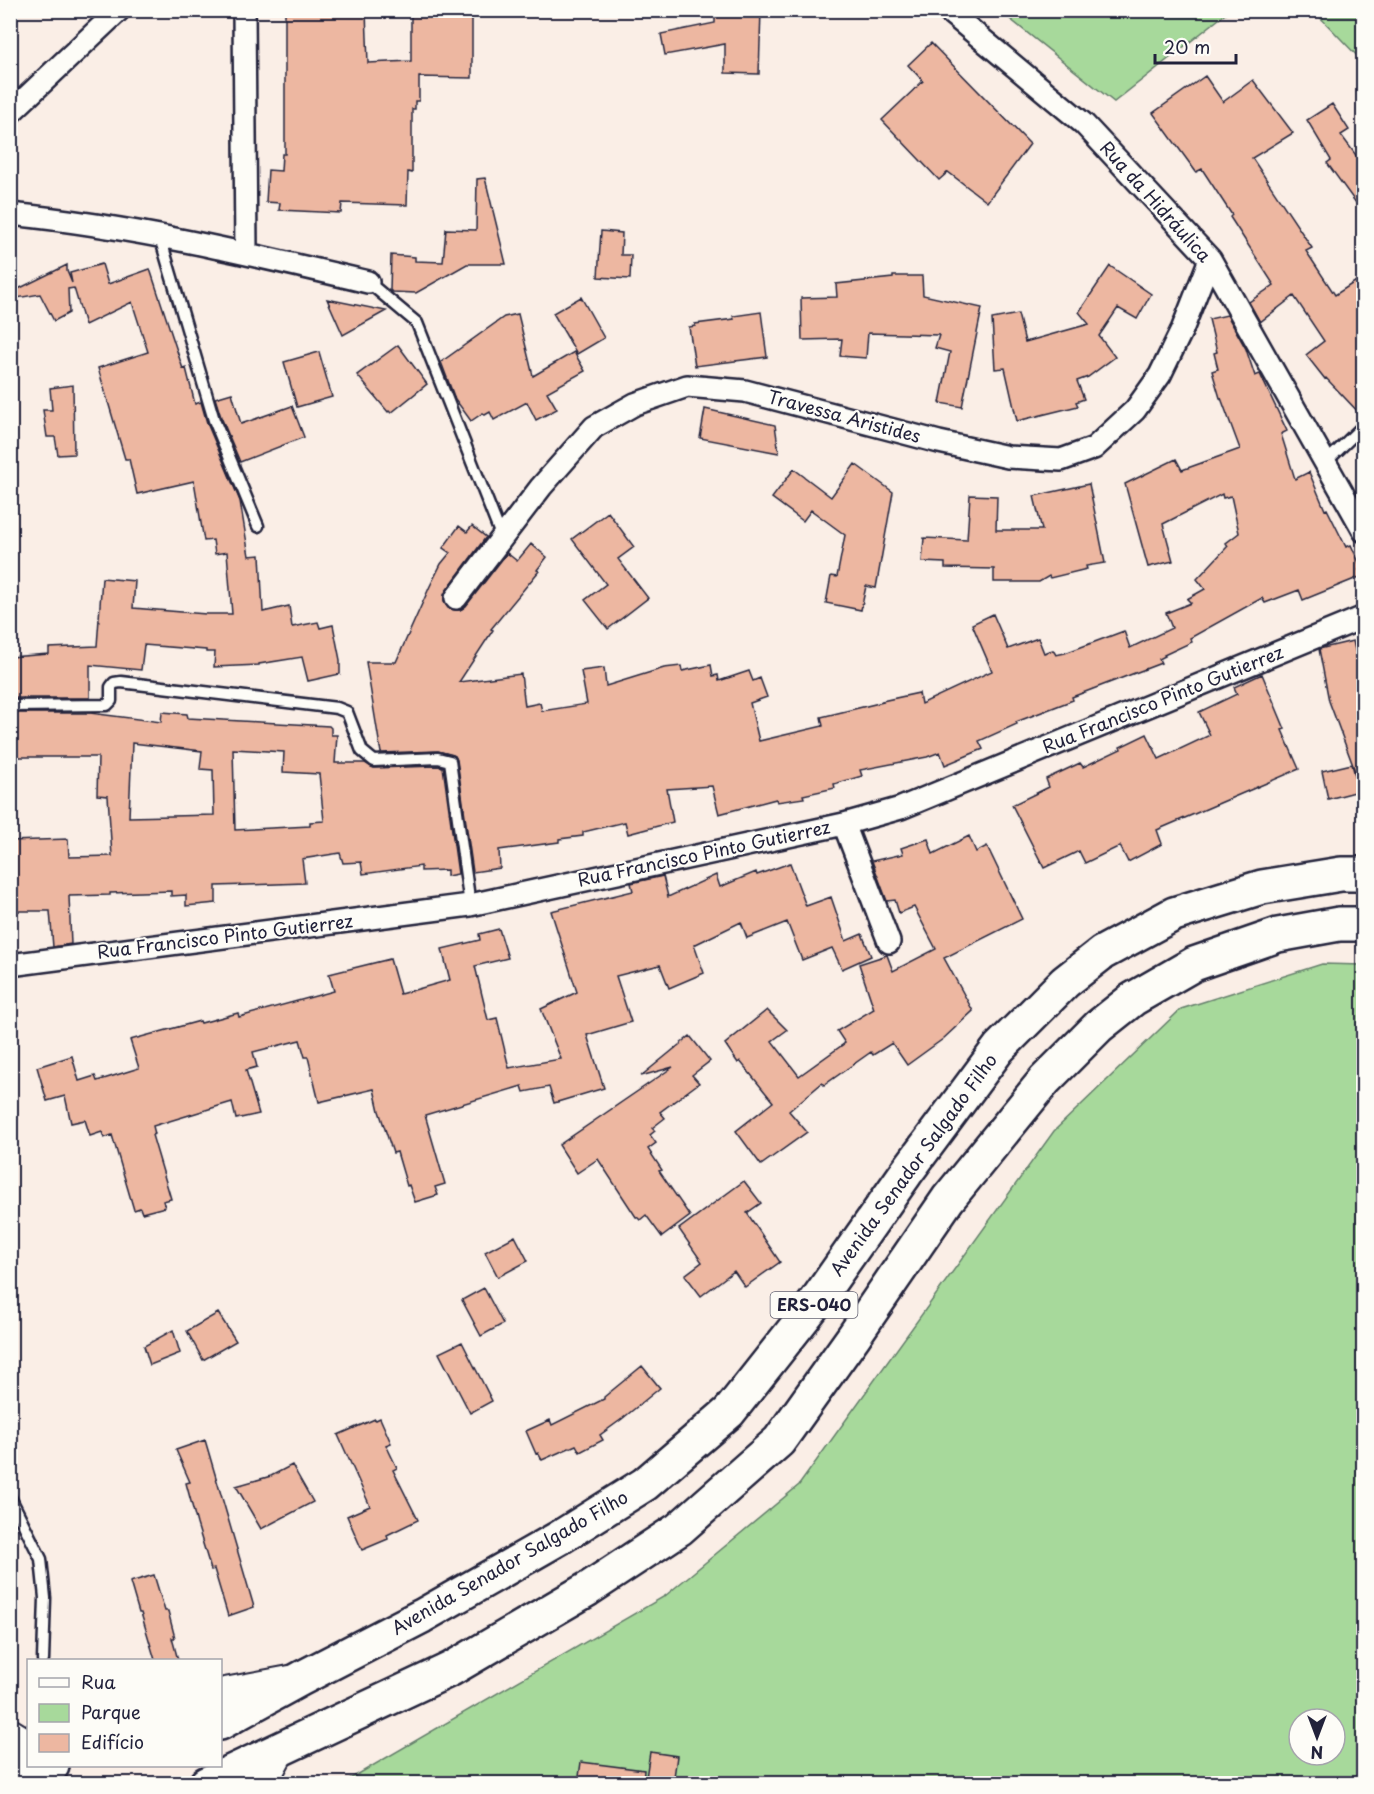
<svg xmlns="http://www.w3.org/2000/svg" width="1374" height="1794" viewBox="0 0 1374 1794" font-family="'Playpen Sans',sans-serif">
<style>
.green{fill:#a7d99b;stroke:#647e6b;stroke-width:1.5;fill-rule:evenodd}
.building{fill:#edb7a1;stroke:#22223b;stroke-width:1.5;fill-rule:evenodd}
.lines{fill:none;stroke-linecap:round;stroke-linejoin:round}
.service-casing{stroke:#22223b;stroke-width:15}
.minor-casing{stroke:#22223b;stroke-width:26}
.secondary-casing{stroke:#22223b;stroke-width:34}
.primary-casing{stroke:#22223b;stroke-width:38}
.service{stroke:#fdfcf7;stroke-width:10}
.minor{stroke:#fdfcf7;stroke-width:21}
.secondary{stroke:#fdfcf7;stroke-width:30}
.primary{stroke:#fdfcf7;stroke-width:33}
.labels{text-anchor:middle;stroke-width:4.5;stroke-linejoin:round;paint-order:stroke}
.shield{fill:#fdfcf7;stroke:#646373;stroke-width:1.5}
.shield-label{font-size:16px;font-weight:bold;fill:#22223b}
.street-label{font-size:18px;fill:#22223b;stroke:#fdfcf7}
</style>
<rect width="100%" height="100%" fill="#faeee6"/>
<filter id="ink" filterUnits="userSpaceOnUse"><feTurbulence type="fractalNoise" baseFrequency=".0167" numOctaves="2"/><feDisplacementMap in="SourceGraphic" scale="12" xChannelSelector="R" yChannelSelector="G"/><feConvolveMatrix kernelMatrix="1 2 1 2 8 2 1 2 1" color-interpolation-filters="sRGB"/></filter>
<g filter="url(#ink)">
<!-- green -->
<path class="green" d="M 1000,11 L 1229,11 L 1114,102 Z
M 1314,11 L 1363,11 L 1363,62 Z
M 1322,964 L 1363,965 L 1363,1783 L 341,1784 L 665,1596 L 799,1485 L 1054,1131 L 1181,1009 ZM 1299,1719 L 1335,1719 L 1335,1755 L 1299,1755 Z"/>
<!-- building -->
<path class="building" d="M 285,10 L 323,10 L 323,13 L 366,12 L 368,63 L 411,61 L 411,10 L 472,10 L 472,78 L 419,77 L 419,101 L 415,101 L 415,109 L 412,109 L 412,173 L 408,172 L 407,205 L 342,203 L 341,213 L 279,210 L 280,203 L 266,202 L 268,170 L 281,171 L 282,154 L 285,154 Z
M 715,10 L 761,10 L 759,74 L 725,73 L 725,44 L 665,55 L 661,34 L 715,23 Z
M 931,43 L 1030,144 L 987,202 L 948,172 L 939,180 L 882,120 L 923,81 L 908,65 Z
M 1205,76 L 1223,102 L 1253,80 L 1293,133 L 1252,158 L 1312,248 L 1306,251 L 1335,295 L 1364,276 L 1364,418 L 1326,378 L 1325,379 L 1306,355 L 1324,341 L 1294,296 L 1260,322 L 1249,302 L 1274,285 L 1230,217 L 1232,215 L 1202,169 L 1196,172 L 1153,113 Z
M 1332,104 L 1349,130 L 1341,135 L 1364,166 L 1364,214 L 1327,163 L 1331,160 L 1307,120 Z
M 485,178 L 506,264 L 467,264 L 416,293 L 392,292 L 390,290 L 391,255 L 415,257 L 415,261 L 443,262 L 446,229 L 476,230 L 477,179 Z
M 601,231 L 622,233 L 621,255 L 631,255 L 630,279 L 598,277 Z
M 102,264 L 108,284 L 150,269 L 183,369 L 186,368 L 195,404 L 201,402 L 207,423 L 240,501 L 249,556 L 260,555 L 263,612 L 289,606 L 292,627 L 318,622 L 320,628 L 333,625 L 340,660 L 340,674 L 308,681 L 302,657 L 259,664 L 259,665 L 214,667 L 215,652 L 206,652 L 206,650 L 144,645 L 141,670 L 90,665 L 90,698 L 10,698 L 10,657 L 49,654 L 49,648 L 97,646 L 102,578 L 135,581 L 133,608 L 206,614 L 232,614 L 227,552 L 215,554 L 213,540 L 204,541 L 194,481 L 137,494 L 129,459 L 125,459 L 98,368 L 148,352 L 132,302 L 85,325 L 74,288 L 68,289 L 69,313 L 54,321 L 40,294 L 11,299 L 10,293 L 67,265 L 67,271 L 72,283 L 70,273 Z
M 1110,266 L 1151,294 L 1137,319 L 1118,308 L 1099,336 L 1115,357 L 1088,377 L 1077,381 L 1084,399 L 1076,402 L 1078,406 L 1017,421 L 1005,368 L 995,369 L 992,319 L 1018,314 L 1025,342 L 1089,324 L 1079,312 Z
M 893,276 L 922,276 L 923,295 L 982,308 L 962,407 L 940,403 L 950,352 L 935,348 L 939,335 L 868,333 L 866,358 L 840,356 L 842,339 L 802,340 L 801,298 L 837,297 L 836,284 L 893,278 Z
M 581,297 L 604,338 L 577,354 L 553,313 Z
M 327,299 L 386,311 L 343,335 Z
M 761,312 L 767,357 L 695,366 L 689,327 L 695,326 L 695,324 L 734,319 L 733,316 Z
M 518,314 L 533,376 L 574,352 L 585,371 L 547,392 L 557,409 L 536,420 L 527,402 L 494,420 L 490,412 L 485,415 L 483,413 L 471,421 L 455,399 L 441,362 L 504,317 Z
M 1227,315 L 1246,349 L 1255,376 L 1260,374 L 1287,431 L 1281,434 L 1295,479 L 1309,472 L 1325,510 L 1327,509 L 1346,547 L 1351,545 L 1362,569 L 1359,570 L 1362,576 L 1303,600 L 1299,590 L 1265,603 L 1262,598 L 1190,638 L 1192,642 L 1164,655 L 1165,656 L 1159,659 L 1161,663 L 1072,697 L 1073,700 L 1016,722 L 1017,724 L 979,741 L 983,749 L 945,765 L 940,752 L 927,757 L 860,770 L 862,776 L 834,784 L 835,788 L 803,795 L 804,798 L 777,802 L 776,799 L 719,814 L 712,786 L 667,789 L 673,822 L 628,834 L 625,822 L 583,832 L 583,836 L 559,839 L 559,842 L 499,850 L 500,868 L 473,872 L 457,760 L 455,756 L 438,751 L 381,753 L 366,662 L 396,662 L 430,586 L 441,564 L 450,553 L 443,548 L 459,526 L 467,532 L 472,526 L 486,537 L 446,591 L 444,596 L 444,602 L 448,608 L 454,610 L 460,610 L 466,606 L 507,553 L 517,561 L 531,544 L 547,557 L 537,570 L 539,571 L 491,629 L 493,630 L 459,682 L 521,674 L 525,706 L 540,703 L 542,711 L 587,704 L 581,671 L 604,668 L 606,686 L 664,668 L 681,666 L 682,671 L 711,665 L 713,676 L 718,675 L 719,681 L 749,671 L 753,681 L 760,678 L 767,697 L 750,703 L 759,741 L 823,726 L 821,717 L 883,702 L 882,701 L 919,693 L 921,704 L 992,671 L 972,624 L 993,614 L 1008,649 L 1038,638 L 1044,653 L 1053,650 L 1056,655 L 1065,653 L 1124,631 L 1130,648 L 1172,628 L 1166,613 L 1191,603 L 1187,599 L 1205,589 L 1197,579 L 1228,546 L 1226,543 L 1239,533 L 1231,496 L 1223,498 L 1222,494 L 1163,524 L 1173,561 L 1148,567 L 1125,484 L 1176,459 L 1182,470 L 1240,449 L 1221,398 L 1220,398 L 1212,371 L 1218,369 L 1214,353 L 1217,352 L 1209,319 Z
M 398,345 L 427,384 L 391,413 L 389,411 L 388,412 L 357,375 Z
M 319,352 L 332,397 L 297,407 L 284,362 Z
M 73,385 L 74,454 L 58,455 L 55,437 L 47,437 L 43,410 L 52,410 L 50,388 Z
M 232,393 L 241,424 L 292,406 L 304,437 L 240,462 L 221,417 L 215,398 Z
M 705,409 L 775,425 L 779,453 L 700,438 Z
M 855,464 L 893,492 L 876,588 L 866,586 L 861,610 L 826,603 L 831,576 L 837,577 L 845,535 L 811,510 L 803,521 L 772,498 L 794,469 L 831,497 Z
M 1089,484 L 1105,563 L 1086,566 L 1087,569 L 1050,578 L 1049,576 L 1039,582 L 994,582 L 994,569 L 945,568 L 945,563 L 922,562 L 924,538 L 967,540 L 970,495 L 997,496 L 996,530 L 1042,530 L 1034,496 Z
M 608,512 L 634,547 L 618,559 L 648,598 L 608,629 L 585,600 L 606,584 L 572,539 Z
M 1353,641 L 1364,690 L 1364,787 L 1361,787 L 1329,701 L 1319,649 Z
M 1262,674 L 1285,729 L 1282,730 L 1299,769 L 1157,830 L 1162,844 L 1128,862 L 1120,846 L 1085,863 L 1079,851 L 1044,868 L 1012,805 L 1049,787 L 1046,779 L 1080,763 L 1083,767 L 1121,749 L 1120,747 L 1147,734 L 1159,759 L 1210,735 L 1199,712 L 1237,694 L 1234,687 Z
M 162,712 L 187,714 L 188,718 L 329,726 L 331,728 L 331,735 L 337,735 L 335,763 L 365,763 L 374,768 L 437,766 L 443,767 L 458,874 L 447,876 L 447,870 L 421,871 L 421,866 L 363,874 L 361,862 L 343,863 L 340,853 L 302,859 L 305,883 L 216,886 L 216,903 L 186,906 L 186,895 L 171,896 L 171,891 L 110,893 L 110,895 L 69,896 L 71,944 L 53,947 L 50,911 L 10,911 L 10,841 L 68,839 L 69,857 L 112,856 L 108,796 L 97,795 L 98,757 L 10,757 L 10,713 L 90,713 L 161,722 ZM 132,743 L 202,751 L 200,769 L 213,770 L 214,815 L 129,817 ZM 233,749 L 284,752 L 283,772 L 319,774 L 324,821 L 310,822 L 310,826 L 235,830 Z
M 1352,764 L 1359,791 L 1328,799 L 1322,771 Z
M 969,836 L 976,852 L 987,846 L 1022,919 L 944,958 L 973,1011 L 943,1039 L 907,1065 L 892,1043 L 873,1055 L 871,1052 L 824,1085 L 822,1083 L 789,1111 L 807,1132 L 761,1165 L 736,1131 L 773,1102 L 740,1061 L 738,1063 L 725,1044 L 767,1010 L 787,1030 L 772,1041 L 799,1076 L 845,1043 L 837,1031 L 874,1009 L 859,964 L 887,955 L 893,971 L 936,949 L 914,907 L 899,913 L 895,900 L 887,901 L 872,861 L 903,854 L 901,848 L 928,839 L 933,854 Z
M 790,863 L 806,906 L 831,897 L 846,941 L 862,934 L 871,956 L 842,969 L 832,948 L 802,960 L 787,922 L 747,938 L 741,922 L 694,945 L 704,973 L 669,988 L 660,965 L 616,976 L 631,1022 L 587,1035 L 604,1088 L 554,1103 L 549,1087 L 524,1092 L 522,1086 L 425,1115 L 445,1184 L 435,1187 L 438,1195 L 415,1202 L 409,1185 L 407,1186 L 397,1152 L 393,1153 L 379,1111 L 374,1089 L 319,1102 L 308,1057 L 305,1057 L 300,1040 L 253,1052 L 257,1067 L 246,1070 L 259,1114 L 236,1119 L 232,1102 L 153,1126 L 155,1134 L 152,1135 L 171,1199 L 163,1201 L 165,1207 L 142,1213 L 140,1208 L 134,1210 L 112,1135 L 104,1138 L 102,1132 L 90,1136 L 85,1120 L 71,1123 L 65,1096 L 47,1101 L 37,1067 L 72,1056 L 79,1081 L 95,1076 L 97,1081 L 139,1068 L 130,1040 L 200,1021 L 201,1023 L 238,1013 L 239,1017 L 334,991 L 329,974 L 390,959 L 400,994 L 450,980 L 442,949 L 480,940 L 479,934 L 499,929 L 508,958 L 475,966 L 488,1020 L 497,1018 L 509,1068 L 561,1059 L 541,1009 L 577,992 L 551,911 L 633,891 L 631,883 L 663,876 L 668,897 L 716,875 L 720,887 L 756,872 L 757,875 Z
M 690,1036 L 710,1061 L 692,1075 L 699,1083 L 660,1112 L 665,1118 L 652,1128 L 655,1131 L 650,1135 L 656,1143 L 648,1149 L 662,1170 L 659,1171 L 690,1216 L 662,1237 L 646,1215 L 640,1220 L 637,1217 L 636,1217 L 598,1159 L 577,1173 L 559,1145 L 673,1067 L 641,1076 Z
M 744,1181 L 761,1203 L 747,1213 L 780,1262 L 745,1287 L 734,1271 L 701,1296 L 685,1275 L 702,1262 L 679,1229 Z
M 515,1236 L 528,1261 L 498,1277 L 485,1252 Z
M 484,1288 L 503,1324 L 481,1336 L 462,1300 Z
M 218,1313 L 236,1341 L 203,1360 L 187,1331 Z
M 173,1330 L 180,1353 L 150,1365 L 144,1346 Z
M 462,1342 L 492,1401 L 470,1413 L 439,1353 Z
M 642,1366 L 660,1388 L 622,1419 L 600,1435 L 603,1440 L 580,1452 L 576,1445 L 542,1460 L 538,1453 L 536,1454 L 526,1431 L 550,1420 L 552,1425 L 604,1399 L 604,1397 Z
M 380,1418 L 391,1443 L 386,1445 L 397,1468 L 393,1470 L 418,1520 L 387,1535 L 388,1539 L 362,1550 L 347,1516 L 370,1506 L 338,1435 L 375,1419 L 376,1420 Z
M 205,1440 L 254,1607 L 228,1616 L 214,1569 L 211,1570 L 197,1524 L 186,1483 L 190,1482 L 176,1450 Z
M 292,1465 L 313,1502 L 261,1529 L 236,1486 L 271,1476 Z
M 154,1575 L 165,1611 L 168,1611 L 175,1638 L 172,1638 L 178,1660 L 155,1660 L 141,1613 L 139,1613 L 130,1582 Z
M 650,1752 L 677,1756 L 673,1784 L 645,1784 Z
M 581,1762 L 644,1770 L 643,1784 L 578,1784 Z"/>
<g class="lines">
<defs>
<path id="service" d="M 160,237 L 214,420 L 258,526
M 368,282 L 417,323 L 502,538
M 1325,463 L 1364,425
M 10,706 L 107,705 L 111,701 L 111,687 L 114,683 L 121,682 L 337,708 L 347,712 L 362,751 L 374,761 L 438,758 L 450,761 L 470,905
M 10,1497 L 41,1559 L 45,1598 L 43,1660"/>
<path id="minor" d="M 244,10 L 246,253
M 947,10 L 1084,124 L 1210,259 L 1364,531
M 10,113 L 119,10
M 10,214 C 131,226 250,254 368,282
M 456,598 L 541,487 L 594,427 L 635,404 L 687,386 L 745,391 L 939,442 L 1008,457 L 1061,460 L 1094,448 L 1135,410 L 1160,375 L 1182,330 L 1210,259
M 844,824 L 889,942
M 10,965 L 470,905 L 844,824 L 901,808 L 1364,617"/>
<path id="secondary" d="M 220,1694 L 290,1681
M 10,1734 L 28,1745
M 259,1784 L 265,1777 L 280,1749"/>
<path id="primary" d="M 220,1723 L 302,1678 L 422,1616 L 559,1538 L 645,1484 L 729,1412 L 812,1307 L 906,1173 L 999,1048 L 1065,982 L 1102,953 L 1174,914 L 1262,887 L 1341,874 L 1364,874
M 10,1766 L 52,1766
M 206,1784 L 451,1669 L 588,1589 L 679,1529 L 779,1441 L 854,1336 L 948,1199 L 1045,1080 L 1099,1026 L 1133,999 L 1194,964 L 1278,935 L 1339,924 L 1364,924"/>
</defs>
<!-- service casing -->
<use href="#service" class="service-casing"/>
<!-- minor casing -->
<use href="#minor" class="minor-casing"/>
<!-- secondary casing -->
<use href="#secondary" class="secondary-casing"/>
<!-- primary casing -->
<use href="#primary" class="primary-casing"/>
<!-- service -->
<use href="#service" class="service"/>
<!-- minor -->
<use href="#minor" class="minor"/>
<!-- secondary -->
<use href="#secondary" class="secondary"/>
<!-- primary -->
<use href="#primary" class="primary"/>
</g>
</g>
<g class="labels">
<!-- shield labels -->
<rect class="shield" x="770.5" y="1292" width="87" height="26" rx="4.5"/>
<g class="shield-label">
<text x="814" y="1311">ERS-040</text>
</g>
<!-- street labels -->
<g class="street-label">
<text transform="translate(1155 202) rotate(48)" y="6">Rua da Hidráulica</text>
<text transform="translate(844 417) rotate(15)" y="6">Travessa Aristides</text>
<text transform="translate(1163 700) rotate(-22)" y="6">Rua Francisco Pinto Gutierrez</text>
<text transform="translate(704 854) rotate(-12)" y="6">Rua Francisco Pinto Gutierrez</text>
<text transform="translate(225 937) rotate(-7)" y="6">Rua Francisco Pinto Gutierrez</text>
<text transform="translate(914 1165) rotate(-54)" y="6">Avenida Senador Salgado Filho</text>
<text transform="translate(510 1563) rotate(-30)" y="6">Avenida Senador Salgado Filho</text>
</g>
</g>
<!-- margin -->
<rect width="1374" height="1794" fill="none" stroke="#fdfcf7" stroke-width="36"/>
<rect x="18" y="18" width="1338" height="1758" fill="none" stroke="#22223b" stroke-width="2" filter="url(#ink)"/>
<!-- legend -->
<rect x="27" y="1659" width="195" height="108" fill="#fdfcf7" stroke="#a5a5ac" stroke-width="1.5"/>
<rect x="39" y="1678" width="30" height="9" fill="#fdfcf7" stroke="#a5a5ac" stroke-width="1.5"/>
<text x="81" y="1689" font-size="18" fill="#22223b">Rua</text>
<rect x="39" y="1704" width="30" height="18" fill="#a7d99b" stroke="#a5a5ac" stroke-width="1.5"/>
<text x="81" y="1719" font-size="18" fill="#22223b">Parque</text>
<rect x="39" y="1734" width="30" height="18" fill="#edb7a1" stroke="#a5a5ac" stroke-width="1.5"/>
<text x="81" y="1749" font-size="18" fill="#22223b">Edifício</text>
<!-- north arrow -->
<g transform="translate(1317 1737) rotate(180)"><circle r="28" fill="#fdfcf7" stroke="#a5a5ac" stroke-width="1.5"/>
<path d="M0-4.5L10 22L0 15L-10 22Z" fill="#22223b"/>
<text y="-9" font-size="16" font-weight="bold" text-anchor="middle" fill="#22223b">N</text>
</g>
<!-- scale -->
<path d="M1155 54v9h81v-9" fill="none" stroke="#22223b" stroke-width="3"/>
<text x="1164" y="54" font-size="18" fill="#22223b" stroke="#fdfcf7" stroke-width="4.5" paint-order="stroke">20 m</text>
</svg>
